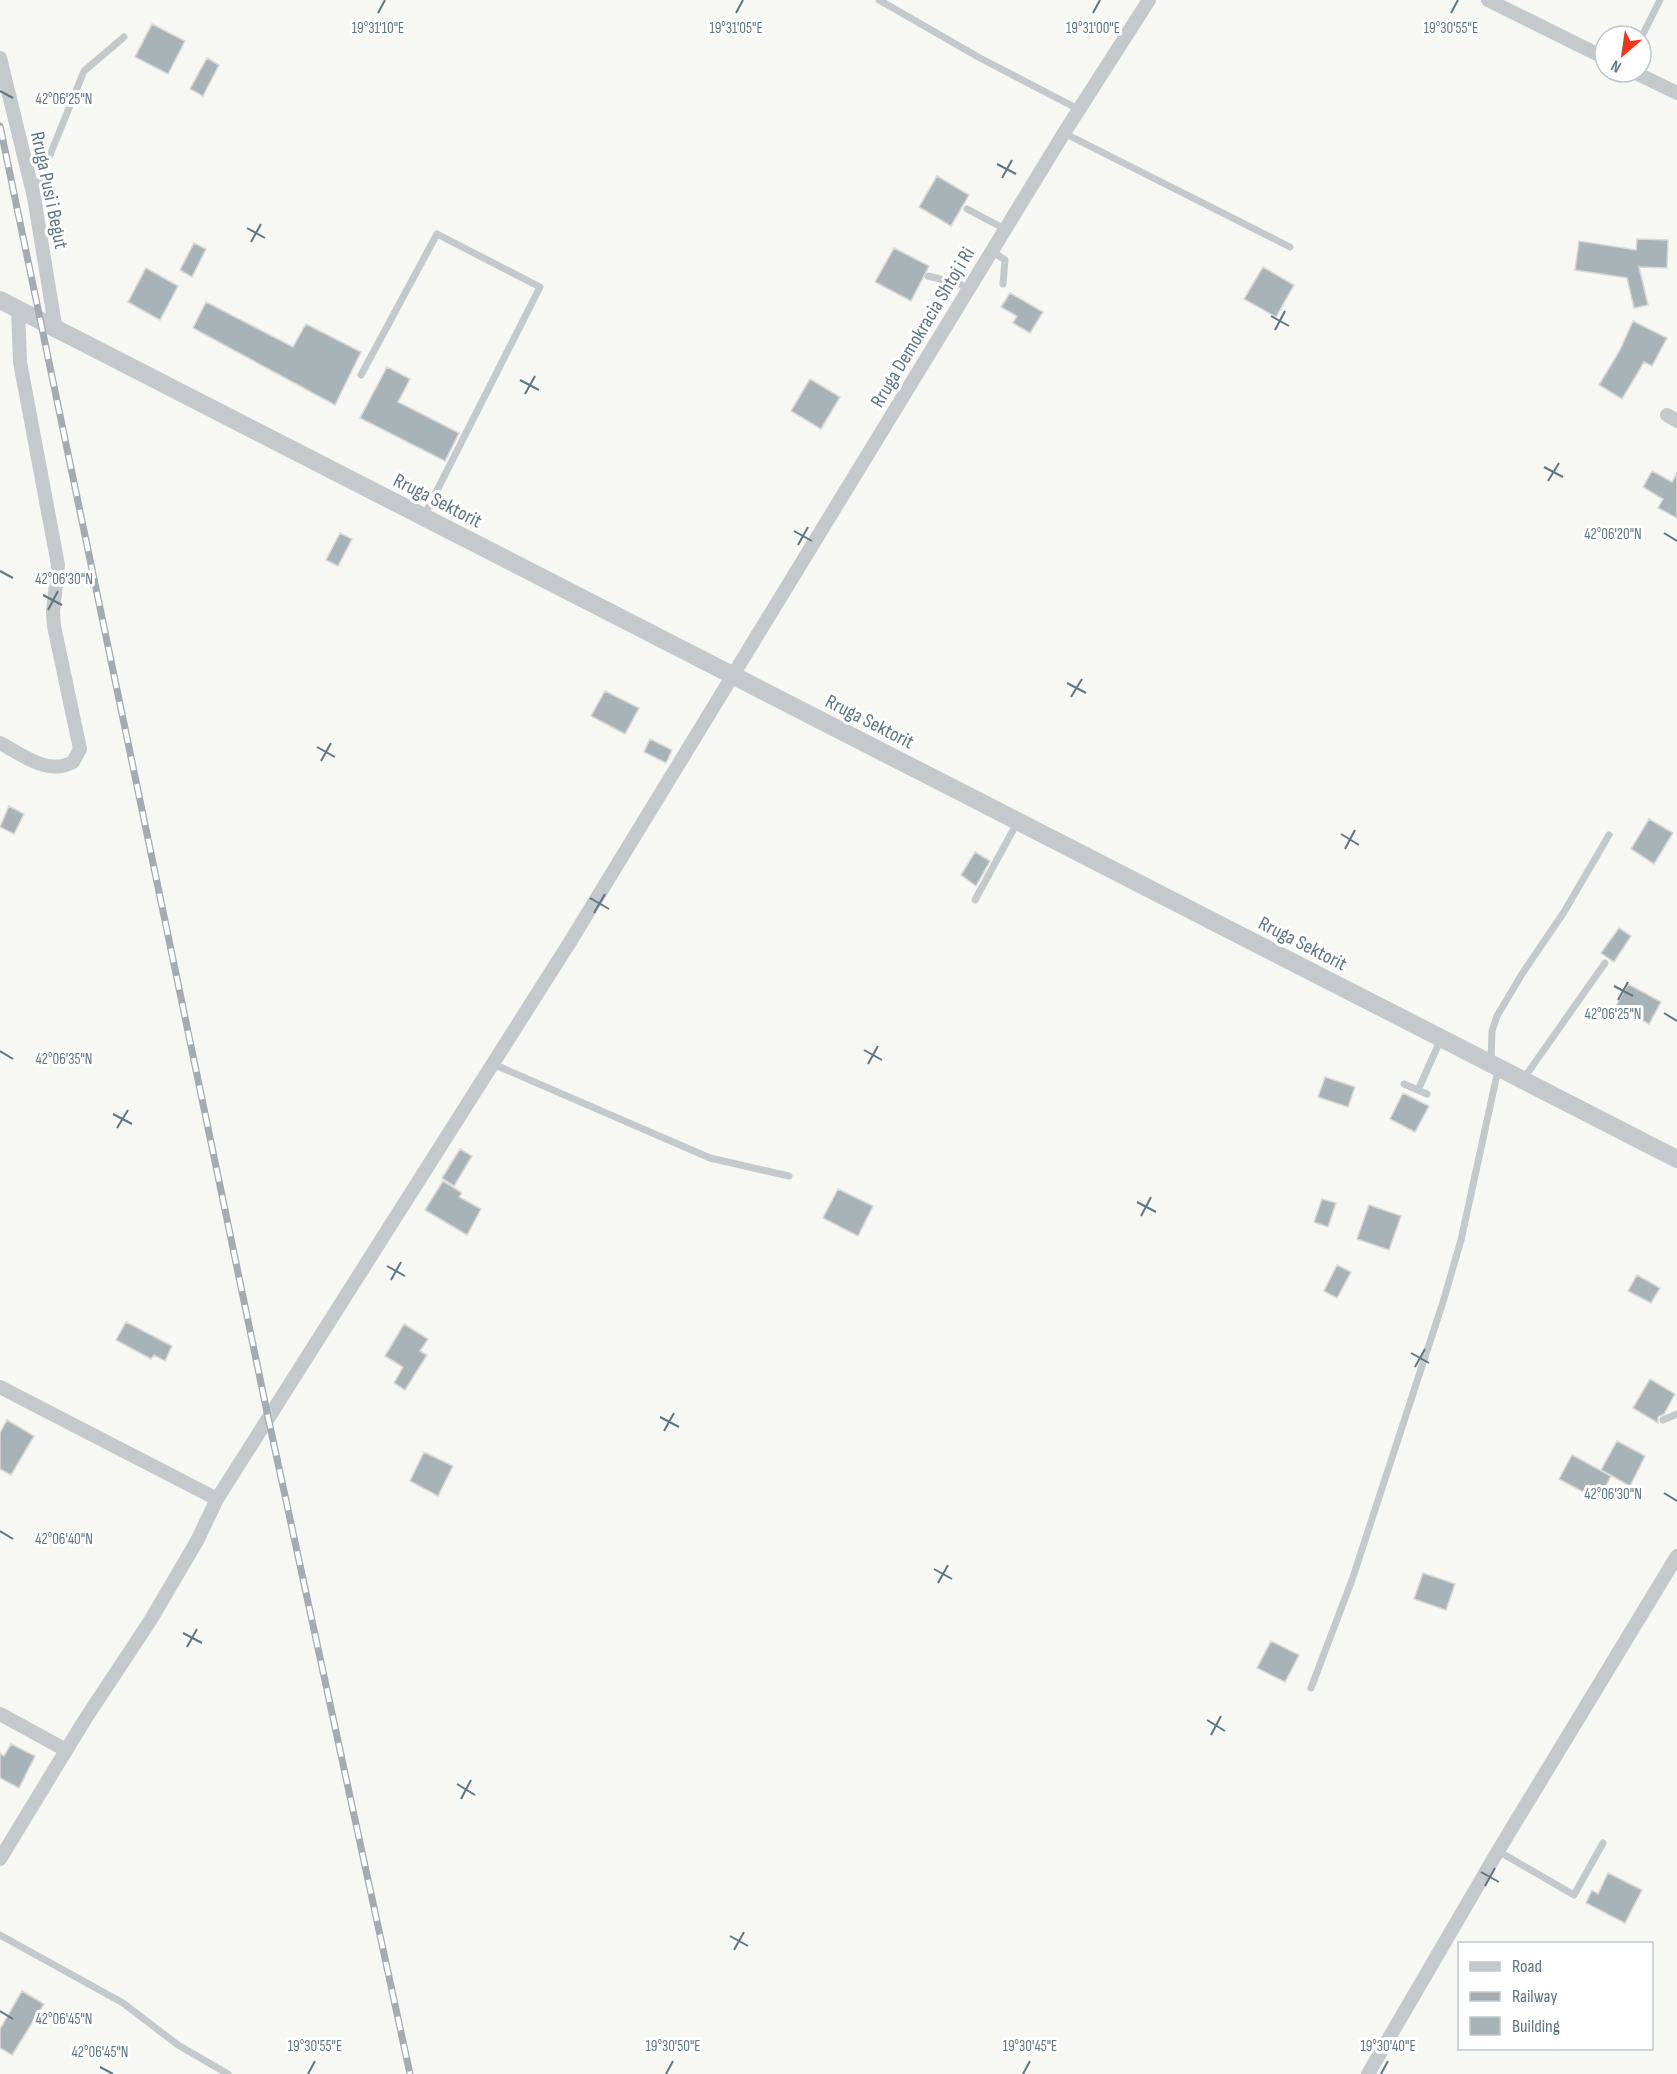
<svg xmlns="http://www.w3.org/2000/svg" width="1677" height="2074" viewBox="0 0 1677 2074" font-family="'Sofia Sans Condensed',sans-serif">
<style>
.building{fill:#a8b3b8;stroke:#d9d8d6;stroke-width:1.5}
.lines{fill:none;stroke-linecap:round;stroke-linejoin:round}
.service{stroke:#c4c9cc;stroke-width:7}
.minor{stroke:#c4c9cc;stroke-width:14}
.tertiary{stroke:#c4c9cc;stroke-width:18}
.rail-casing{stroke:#a4acb1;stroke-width:7}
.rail{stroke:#fff;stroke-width:4.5;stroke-dasharray:14;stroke-linecap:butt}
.ticks{fill:none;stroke:#607681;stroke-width:2}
.labels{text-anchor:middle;stroke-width:6;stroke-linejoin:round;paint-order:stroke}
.street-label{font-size:20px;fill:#607681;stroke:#fff}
.ticks-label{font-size:15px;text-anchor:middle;fill:#607681;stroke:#fff;stroke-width:6;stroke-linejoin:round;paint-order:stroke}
</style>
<rect width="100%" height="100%" fill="#f7f7f4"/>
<!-- building -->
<path class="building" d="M 152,24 L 185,41 L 168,74 L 135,57 Z
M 207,58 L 219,65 L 203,96 L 190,89 Z
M 937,176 L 969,195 L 951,226 L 919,207 Z
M 1637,239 L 1668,240 L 1667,268 L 1639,267 L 1648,305 L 1634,308 L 1627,278 L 1575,270 L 1579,241 L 1636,250 Z
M 194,243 L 206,249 L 192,277 L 180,270 Z
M 894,248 L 929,266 L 911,301 L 875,282 Z
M 1263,267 L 1294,285 L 1276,317 L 1244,299 Z
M 146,268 L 178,286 L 160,320 L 128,302 Z
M 1010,293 L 1043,312 L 1030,333 L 1013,323 L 1017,316 L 1001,307 Z
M 206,302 L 293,347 L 306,324 L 361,352 L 335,405 L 193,328 Z
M 1633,321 L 1667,338 L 1652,366 L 1644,362 L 1622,399 L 1599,385 L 1620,350 Z
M 387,367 L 410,379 L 398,402 L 459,433 L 445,461 L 360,418 Z
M 810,379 L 840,397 L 821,429 L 791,411 Z
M 1652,471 L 1672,482 L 1677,473 L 1677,518 L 1658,508 L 1663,499 L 1643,487 Z
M 340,533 L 352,539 L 338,566 L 326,560 Z
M 605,691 L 639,708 L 625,734 L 591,716 Z
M 650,739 L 672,750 L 666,763 L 644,752 Z
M 9,806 L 24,814 L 14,834 L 0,827 Z
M 1649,819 L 1673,833 L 1654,864 L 1631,849 Z
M 975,852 L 990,861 L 976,886 L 961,875 Z
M 1619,928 L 1631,936 L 1614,962 L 1601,953 Z
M 1628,984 L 1661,1002 L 1649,1024 L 1616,1006 Z
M 1325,1077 L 1355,1087 L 1348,1107 L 1318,1097 Z
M 1403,1093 L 1429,1106 L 1415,1132 L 1390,1119 Z
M 460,1149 L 472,1156 L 454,1186 L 442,1178 Z
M 443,1181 L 462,1193 L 459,1197 L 481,1209 L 467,1235 L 425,1210 Z
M 838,1189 L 873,1206 L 858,1236 L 823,1218 Z
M 1322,1199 L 1336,1203 L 1328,1227 L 1314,1222 Z
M 1369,1205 L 1401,1216 L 1389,1250 L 1357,1239 Z
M 1337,1265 L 1351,1272 L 1337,1298 L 1324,1291 Z
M 1637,1275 L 1660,1288 L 1651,1303 L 1628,1291 Z
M 126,1322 L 172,1346 L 165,1361 L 154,1355 L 151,1359 L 116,1340 Z
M 404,1324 L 428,1339 L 420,1351 L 427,1355 L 405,1390 L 394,1383 L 403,1367 L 385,1356 Z
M 1650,1379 L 1675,1394 L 1664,1414 L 1658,1417 L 1658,1423 L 1633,1408 Z
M 7,1420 L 34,1436 L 11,1475 L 0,1469 L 0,1433 Z
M 1617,1441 L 1645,1456 L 1630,1486 L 1601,1470 Z
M 424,1452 L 453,1466 L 438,1496 L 410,1481 Z
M 1572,1455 L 1611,1476 L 1598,1500 L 1559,1479 Z
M 1423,1573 L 1455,1584 L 1446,1610 L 1414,1599 Z
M 1271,1641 L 1299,1655 L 1285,1682 L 1257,1668 Z
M 11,1744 L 35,1756 L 19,1788 L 0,1778 L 0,1753 L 4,1756 Z
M 1608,1873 L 1642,1890 L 1625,1923 L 1586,1903 L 1592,1890 L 1598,1894 Z
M 22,1991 L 44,2004 L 12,2055 L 0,2048 L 0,2029 Z"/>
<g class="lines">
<!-- service -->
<path class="service" d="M 879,0 L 980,58 L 1080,110
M 1641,38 L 1660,0
M 1064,133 L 1290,247
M 35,192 L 84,71 L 124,37
M 967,209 L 1005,229
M 992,251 L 1005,260 L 1003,284
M 928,276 L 960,284 L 968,290
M 361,375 L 437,234 L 540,287 L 424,516
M 975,900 L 1017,823
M 1491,1062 L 1492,1031 L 1497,1016 L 1522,974 L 1564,912 L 1609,835
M 493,1064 L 710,1158 L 789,1176
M 1524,1078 L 1605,963
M 1404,1084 L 1427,1094
M 1418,1090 L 1440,1041
M 1663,1420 L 1677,1414
M 1311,1688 L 1352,1580 L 1443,1302 L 1461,1240 L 1498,1070
M 1498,1851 L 1574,1895 L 1603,1843
M 0,1935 L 123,2003 L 178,2045 L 228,2074"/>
<!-- minor -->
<path class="minor" d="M 1488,0 L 1605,58
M 0,58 L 34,197 L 56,331
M 1634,72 L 1677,93
M 1667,415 L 1677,421
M 0,743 C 23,755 48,776 73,762 L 80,749 L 54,626 L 53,612 L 58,565 L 20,362 L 18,309
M 0,1387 L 217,1499
M 0,1714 L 66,1750
M 0,1859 L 84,1721 L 150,1621 L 197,1541 L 217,1499 L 570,942 L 1064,133 L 1149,0
M 1368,2074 L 1498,1851 L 1677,1556"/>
<!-- tertiary -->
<path class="tertiary" d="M 0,300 L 1677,1159"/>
<defs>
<path id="rail" d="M 0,126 L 268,1417 L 410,2074"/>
</defs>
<!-- rail casing -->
<use href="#rail" class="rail-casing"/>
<!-- rail -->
<use href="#rail" class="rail"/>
</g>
<!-- ticks -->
<path class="ticks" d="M 378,13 L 385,0M 736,13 L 743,0M 1093,13 L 1100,0M 1451,13 L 1458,0M 0,91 L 13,98M 997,164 L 1016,174M 1002,178 L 1012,160M 247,228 L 265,238M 251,242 L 261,224M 1271,316 L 1289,326M 1275,330 L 1285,311M 520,380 L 539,390M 525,394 L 535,376M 1544,467 L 1563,477M 1548,481 L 1559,463M 794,531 L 812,541M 1664,533 L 1677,541M 798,545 L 808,527M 0,571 L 13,578M 43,595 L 62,605M 48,610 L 58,591M 1067,683 L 1086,693M 1071,697 L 1082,679M 317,747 L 335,757M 321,761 L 331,743M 1341,834 L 1359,845M 1345,849 L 1355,830M 590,898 L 609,909M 594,913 L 605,894M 1614,986 L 1633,996M 1618,1000 L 1628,982M 1664,1013 L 1677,1021M 864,1050 L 882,1060M 0,1051 L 13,1059M 868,1064 L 878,1046M 113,1114 L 132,1124M 117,1128 L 128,1110M 1137,1202 L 1156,1212M 1141,1216 L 1151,1197M 387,1266 L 405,1276M 391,1280 L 401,1262M 1411,1353 L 1429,1363M 1415,1367 L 1425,1349M 660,1417 L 679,1427M 664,1431 L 674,1413M 1664,1493 L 1677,1501M 0,1531 L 13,1539M 934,1569 L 952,1579M 938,1583 L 948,1565M 183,1633 L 202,1643M 187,1647 L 197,1629M 1207,1720 L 1225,1731M 1211,1735 L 1221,1716M 457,1784 L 475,1795M 461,1799 L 471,1780M 1481,1872 L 1499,1882M 1485,1886 L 1495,1868M 730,1936 L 748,1946M 734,1950 L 744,1932M 0,2011 L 13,2019M 100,2067 L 113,2074M 308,2074 L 315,2061M 666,2074 L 673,2061M 1023,2074 L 1030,2061M 1381,2074 L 1388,2061"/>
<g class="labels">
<!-- street labels -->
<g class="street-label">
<text transform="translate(50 190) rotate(78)" y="7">Rruga Pusi i Begut</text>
<text transform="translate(922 327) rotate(-59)" y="7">Rruga Demokracia Shtoj i Ri</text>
<text transform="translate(438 500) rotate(27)" y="7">Rruga Sektorit</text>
<text transform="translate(870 721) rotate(27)" y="7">Rruga Sektorit</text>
<text transform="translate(1303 943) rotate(27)" y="7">Rruga Sektorit</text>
</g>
</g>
<g class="ticks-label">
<text x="378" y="33">19°31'10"E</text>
<text x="736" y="33">19°31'05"E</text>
<text x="1093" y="33">19°31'00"E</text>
<text x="1451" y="33">19°30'55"E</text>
<text x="64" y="104">42°06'25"N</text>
<text x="1613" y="539">42°06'20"N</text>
<text x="64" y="584">42°06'30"N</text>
<text x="1613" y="1019">42°06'25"N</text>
<text x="64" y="1064">42°06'35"N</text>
<text x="1613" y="1499">42°06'30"N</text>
<text x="64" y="1544">42°06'40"N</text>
<text x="64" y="2024">42°06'45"N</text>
<text x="315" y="2051">19°30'55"E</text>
<text x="673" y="2051">19°30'50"E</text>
<text x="1030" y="2051">19°30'45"E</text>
<text x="1388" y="2051">19°30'40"E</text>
<text x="100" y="2057">42°06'45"N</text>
</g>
<!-- legend -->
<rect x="1458" y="1942" width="195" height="108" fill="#ffffff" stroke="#bfc8cd" stroke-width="1.5"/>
<rect x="1470" y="1962" width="30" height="9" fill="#c4c9cc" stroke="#bfc8cd" stroke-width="1.5"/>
<text x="1512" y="1972" font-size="18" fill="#607681">Road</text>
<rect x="1470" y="1992" width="30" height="9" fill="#a4acb1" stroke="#bfc8cd" stroke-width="1.5"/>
<text x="1512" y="2002" font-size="18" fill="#607681">Railway</text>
<rect x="1470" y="2017" width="30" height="18" fill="#a8b3b8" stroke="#bfc8cd" stroke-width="1.5"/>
<text x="1512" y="2032" font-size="18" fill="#607681">Building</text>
<!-- north arrow -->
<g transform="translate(1623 54) rotate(209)"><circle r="28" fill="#ffffff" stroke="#bfc8cd" stroke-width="1.5"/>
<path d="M0-4.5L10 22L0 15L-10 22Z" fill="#ef351b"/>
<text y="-9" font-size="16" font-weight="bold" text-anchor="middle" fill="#607681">N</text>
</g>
</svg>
